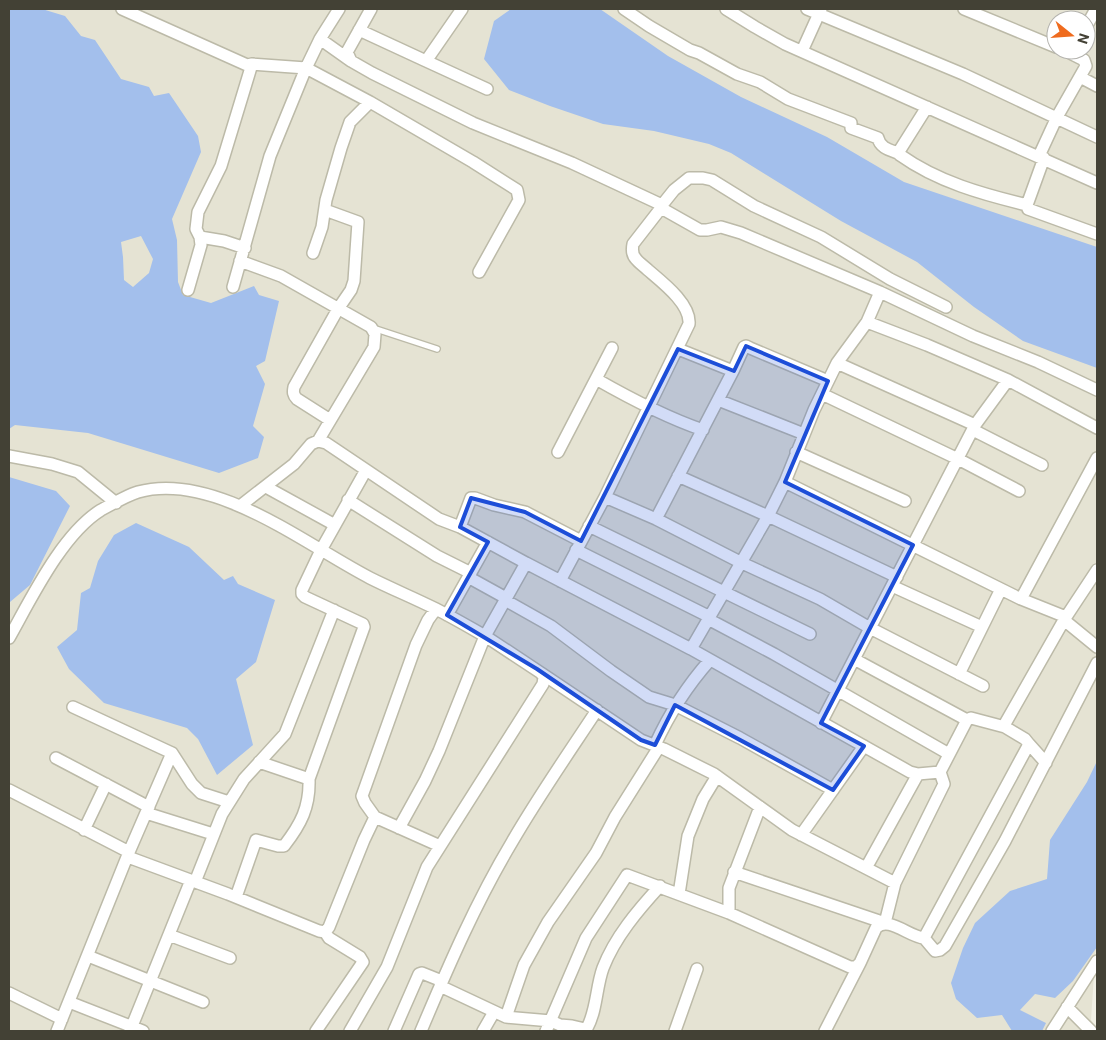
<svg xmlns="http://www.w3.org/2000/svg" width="1106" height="1040" viewBox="0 0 1106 1040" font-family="Roboto,sans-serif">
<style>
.residential{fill:#e5e3d3;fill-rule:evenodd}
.water{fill:#a3bfec;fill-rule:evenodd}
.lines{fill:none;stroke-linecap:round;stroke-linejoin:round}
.lane-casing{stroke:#bcbaa8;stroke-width:8}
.street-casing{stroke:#bcbaa8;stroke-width:14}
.lane{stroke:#fff;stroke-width:5.5}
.street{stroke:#fff;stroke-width:11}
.marked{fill:#1d4ed8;fill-opacity:0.2;stroke:#1d4ed8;stroke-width:4;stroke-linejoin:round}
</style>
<rect width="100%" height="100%" fill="#f1f0e5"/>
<!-- residential -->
<path class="residential" d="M 9,9 L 1097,9 L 1097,929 L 1091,1020 L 1097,1028 L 1097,1031 L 9,1031 ZM 1056,20 L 1086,20 L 1086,50 L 1056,50 Z"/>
<!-- water -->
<path class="water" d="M 9,9 L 42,9 L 65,16 L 81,36 L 95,40 L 121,79 L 149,87 L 154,96 L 169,93 L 198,136 L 201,152 L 172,219 L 177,240 L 178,282 L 183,295 L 211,303 L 254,286 L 259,295 L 279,301 L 265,361 L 256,366 L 265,384 L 253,426 L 264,437 L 258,458 L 219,473 L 88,433 L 15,425 L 9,429 ZM 141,236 L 153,259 L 149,273 L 133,287 L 124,280 L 123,257 L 121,242 Z
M 511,9 L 600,9 L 668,56 L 741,97 L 827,137 L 904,182 L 1097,247 L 1097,368 L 1023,341 L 974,307 L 917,262 L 841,221 L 731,153 L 709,144 L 654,131 L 603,124 L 550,106 L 509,90 L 484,59 L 494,21 Z
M 9,477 L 56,491 L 70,506 L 30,585 L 10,602 L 9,607 Z
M 136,523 L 189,547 L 224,580 L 233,576 L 238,584 L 275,600 L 256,662 L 236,679 L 253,745 L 217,775 L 198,739 L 187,728 L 104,703 L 69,669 L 57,647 L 77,630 L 81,593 L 90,588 L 98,561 L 114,535 Z
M 1097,761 L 1097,947 L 1073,981 L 1055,998 L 1035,994 L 1020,1010 L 1046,1023 L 1042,1031 L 1012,1031 L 1002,1015 L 977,1018 L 956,999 L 951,983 L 963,948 L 975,923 L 1010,891 L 1047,879 L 1050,840 L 1087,782 Z"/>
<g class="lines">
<defs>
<path id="lane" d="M 373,328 L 437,349"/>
<path id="street" d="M 122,9 L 247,65 L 252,64 L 306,68 L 320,39 L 339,9
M 624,9 L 649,26 L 690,50 L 699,53 L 737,74 L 760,82 L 788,99 L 851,123 L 851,128 L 878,138 C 880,148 890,150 898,153
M 726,9 L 755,27 L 785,44 L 1097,183
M 807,9 L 963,74 L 1097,137
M 964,9 L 1056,47
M 1086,27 L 1096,9
M 359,30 L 426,61 L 462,9
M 320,39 L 351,61 L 372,73 L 473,123 L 572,163 L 662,205 L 661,208 L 700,230 L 707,230 L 721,227 L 741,233 L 880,292 L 973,336 L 1038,362 L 1097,390
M 802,51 L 821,9
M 351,61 L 347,52 L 371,9
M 426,61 L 487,89
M 1080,77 L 1097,86
M 927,107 L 898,153 L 900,155 C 938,182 982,194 1027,205
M 1039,156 L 1057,117 L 1086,66 L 1084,60 L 1072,54 L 1074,50
M 1044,158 L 1027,205 L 1028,209 L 1097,234
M 662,205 L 674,190 L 689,178 L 703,178 L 712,180 L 754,206 L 821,237 L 890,279 L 946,307
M 325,210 L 358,222 L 354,281 L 351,290 L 338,309 L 294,387 C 293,392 293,395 297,399 L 330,420
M 200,237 L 224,241 L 245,248
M 313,253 L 322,227 L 326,200 L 341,148 L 350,122 L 370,102
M 240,261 L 281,276 L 371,327 L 375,334 L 374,347 L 318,441
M 233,287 L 270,156 L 306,68 L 370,102 L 473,162 L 517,190 L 519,200 L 479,272
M 188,290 L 201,245 L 200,237 L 196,229 L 198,212 L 221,166 L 252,64
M 867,322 L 927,345 L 1008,380 L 1097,428
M 678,349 L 733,371
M 837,363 L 975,425
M 596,379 C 631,399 665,417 703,430
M 822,394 L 958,459 L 1019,491
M 718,400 L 804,434
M 973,430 L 1042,465
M 558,452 L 612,348
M 796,452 L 905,501
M 9,456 L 52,464 L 78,472 L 116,503
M 678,476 L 768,516 L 897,577
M 785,482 L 1021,599 L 1066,617
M 266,487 L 335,525
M 605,497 L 656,519 L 742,563 L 820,599 L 870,628 L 983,686
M 348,500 L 437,556 L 471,573
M 240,506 L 294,464 L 311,444 L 318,441 L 326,443 L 335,449 L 439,519 L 460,527 L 526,563
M 656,519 L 733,371 L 744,347 L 746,346 L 750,348 L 828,381
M 589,526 L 810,634
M 460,527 L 471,498 L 475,498 L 494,505 L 525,512 L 581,541
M 576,550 L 710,617
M 468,577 L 506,598
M 560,581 L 605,497 L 689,324 C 691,304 662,282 648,270 C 644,266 639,263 636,259 C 632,255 632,249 633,244 L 661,208
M 892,586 L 982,627
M 1021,599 L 1097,458
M 505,600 L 551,626 L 611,671 L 649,697 L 675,705 L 740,738 L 833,790
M 447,615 L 488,542
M 708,619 L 774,654 L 949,754
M 1064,620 L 1097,647
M 9,638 C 31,599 62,534 101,510 C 110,505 128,495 138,492 C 214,471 306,545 370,578 C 392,589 414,598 436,609 C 452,617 469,627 485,636 L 439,751 L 425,781 L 399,828
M 691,649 L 768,516 L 785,482 L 814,410 L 837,363 L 867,322 L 880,292
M 854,659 L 967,720
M 541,673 L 641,740 L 664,749 L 714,774 L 792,830 L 895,883
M 959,674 L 1001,589
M 73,707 L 172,753 L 192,784 L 201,793 L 229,802
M 821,723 L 975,425 L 1008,380
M 1029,744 L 1046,763
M 655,745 C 670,712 686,687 710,660
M 659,747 L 615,817 L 596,853 L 548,922 L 524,965 L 506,1017 L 551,1021 L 560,1025 L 572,1026 L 585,1029 L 587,1028 C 597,1010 596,987 603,968 C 615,937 638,910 660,886
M 56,758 L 149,807
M 259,762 L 309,779
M 9,790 L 129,852 L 57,1031
M 146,813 L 213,834
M 375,817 L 440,846
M 84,830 L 106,784
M 801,835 L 864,746
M 129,852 L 172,753
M 128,857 L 228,894 L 319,931 L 325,932 L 329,927 L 364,840 L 375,817 L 365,803 L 362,796 L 416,645 L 428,620 L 436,609
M 866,868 L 918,774
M 734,872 L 885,923 L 895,883 L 944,784 L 940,772 L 967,720 L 971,718 L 1005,727
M 195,882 L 222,814 L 244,779 L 285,734 L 334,610
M 679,894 L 688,836 L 703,799 L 717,776
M 236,897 L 256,840 L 278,846 L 284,846 C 301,824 310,807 309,779 L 364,627 L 363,624 L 305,597 L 302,594 L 302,590 L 321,550 L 366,470
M 729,913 L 729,888 L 760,807
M 169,935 L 230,958
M 924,938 L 935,951 L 940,950 L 945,946 L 1005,841 L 1097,663
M 88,956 L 203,1002
M 440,986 L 506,1017
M 9,993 L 62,1019
M 69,1002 L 143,1031
M 1067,1007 L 1091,1031
M 130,1031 L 191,880
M 316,1031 L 363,962 L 360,957 L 329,938 L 325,932
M 350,1031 L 387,967 L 427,867 L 543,684 L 544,677 L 541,673 L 485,636 L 526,563 L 691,649 L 910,772 L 918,774 L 940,772
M 394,1031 L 419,974 L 422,973 L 442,981
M 421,1031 C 448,967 476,902 512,842 C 538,797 568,754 597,710
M 483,1031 L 494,1012
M 546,1031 L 586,938 L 627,875 L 729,913 L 850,967 L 856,967 L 860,963 L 876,928 C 888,915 909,937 924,938 L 1029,744 L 1025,739 L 1005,727 L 1006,722 L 1064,620 L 1097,570
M 675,1031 L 697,969
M 825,1031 L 860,963
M 1052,1031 L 1097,961"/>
</defs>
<!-- lane casing -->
<use href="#lane" class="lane-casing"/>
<!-- street casing -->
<use href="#street" class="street-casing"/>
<!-- lane -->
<use href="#lane" class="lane"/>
<!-- street -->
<use href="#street" class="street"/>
</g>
<!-- marked area -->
<path class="marked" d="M 746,346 L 828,381 L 785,482 L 913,545 L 821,723 L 864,746 L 833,790 L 675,705 L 655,745 L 641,740 L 537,669 L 447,615 L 488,542 L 460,527 L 471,498 L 525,512 L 581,541 L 678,349 L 734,371 Z"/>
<!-- border -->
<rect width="1106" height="1040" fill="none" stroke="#434135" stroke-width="20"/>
<!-- north arrow -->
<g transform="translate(1071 35) rotate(107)"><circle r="24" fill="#ffffff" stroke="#b4b3ae"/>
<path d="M0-4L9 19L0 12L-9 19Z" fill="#ef6b1e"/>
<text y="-8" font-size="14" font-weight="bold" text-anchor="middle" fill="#434135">N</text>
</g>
</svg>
